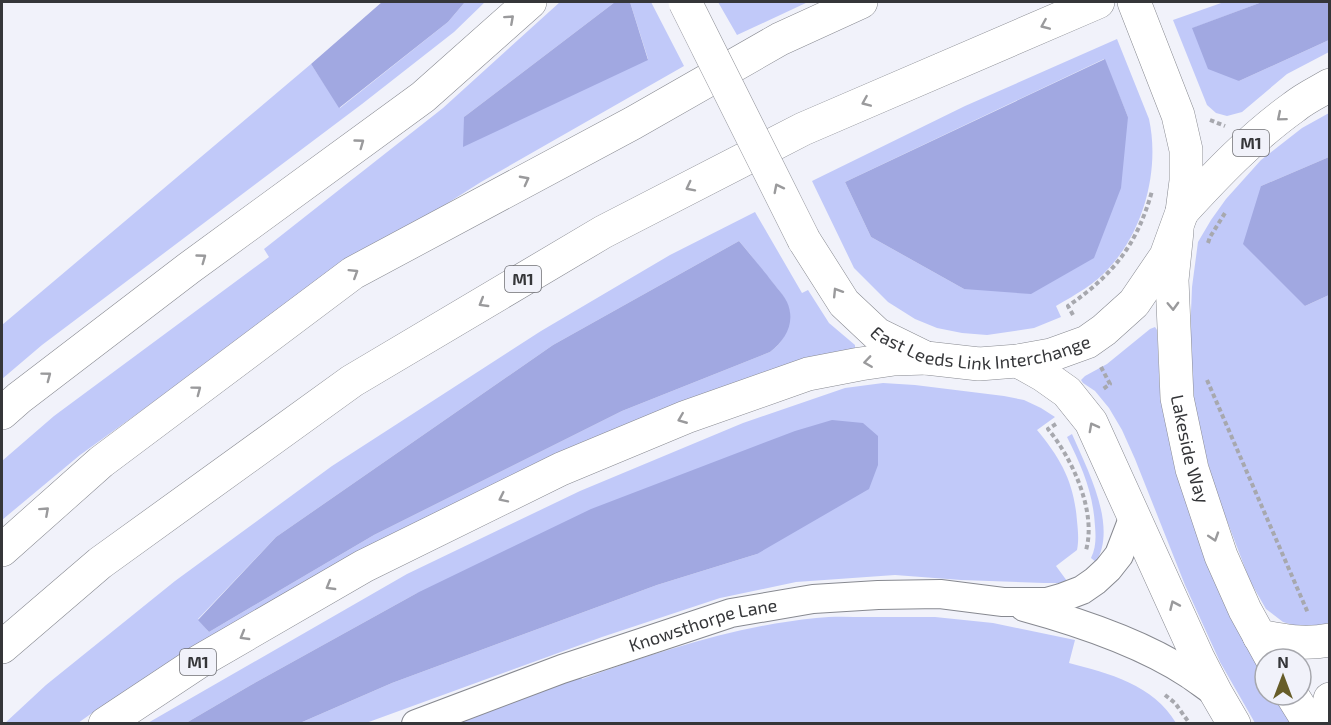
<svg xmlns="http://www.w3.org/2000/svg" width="1331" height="725" viewBox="0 0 1331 725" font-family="'Exo 2',sans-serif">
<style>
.green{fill:#c1c9f9;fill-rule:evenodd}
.forest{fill:#a1a8e1}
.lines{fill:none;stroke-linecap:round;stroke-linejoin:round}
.minor-casing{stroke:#878990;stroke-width:30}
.tertiary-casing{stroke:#878990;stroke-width:34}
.trunk-casing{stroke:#878990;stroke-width:34}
.motorway-casing{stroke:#878990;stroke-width:34}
.path{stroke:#a7a8ae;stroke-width:4;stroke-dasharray:4.5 3;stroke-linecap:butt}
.minor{stroke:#fff;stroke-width:28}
.tertiary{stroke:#fff;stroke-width:33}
.trunk{stroke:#fff;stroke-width:33}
.motorway{stroke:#fff;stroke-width:33}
.trunk-bridge-casing{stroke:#878990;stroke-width:34;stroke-linecap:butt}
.trunk-bridge{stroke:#fff;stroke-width:33}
.oneway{stroke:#9a9a9c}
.labels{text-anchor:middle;stroke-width:4.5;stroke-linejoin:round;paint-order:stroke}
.shield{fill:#f1f2fa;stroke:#6d6e73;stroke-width:1.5}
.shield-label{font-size:16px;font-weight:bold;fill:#353639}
.street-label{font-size:18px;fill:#353639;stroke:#f1f2fa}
</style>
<rect width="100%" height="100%" fill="#f1f2fa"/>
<!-- green -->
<path class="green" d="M 465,2 L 485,2 L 454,32 L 362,104 L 42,345 L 2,379 L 2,325 L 311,64 L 340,108 L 448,22 Z
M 560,2 L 615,2 L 464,117 L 648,59 L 630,2 L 651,2 L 684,66 L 481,182 L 296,299 L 80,455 L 2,520 L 2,461 L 54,416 L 269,257 L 264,249 L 443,108 Z
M 718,2 L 808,2 L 737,35 Z
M 1224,2 L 1262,2 L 1193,28 L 1239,81 L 1329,40 L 1329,52 L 1287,74 L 1242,112 L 1227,116 L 1216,113 L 1207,105 L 1173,20 Z
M 1117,39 L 1149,119 C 1160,169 1144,230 1109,268 C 1095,284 1075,295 1056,306 L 1061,317 L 1034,328 L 987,335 L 962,333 L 937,328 L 915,319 L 888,302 L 854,268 L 812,181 L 965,106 ZM 1104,59 L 1128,117 L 964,289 L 871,237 L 845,182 Z
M 1329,113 L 1329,157 L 1261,186 L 1305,306 L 1329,295 L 1330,627 L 1300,627 L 1283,622 L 1266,609 L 1250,581 L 1216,492 L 1195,417 L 1190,336 L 1192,287 L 1198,242 L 1211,220 L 1226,199 L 1261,160 L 1302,128 Z
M 755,212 L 802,293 L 808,290 L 829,323 L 855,345 L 855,349 L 803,364 L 102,706 L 78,723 L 4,724 L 46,685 L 175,581 L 332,466 L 541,331 L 670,255 ZM 739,241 C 749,252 757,264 766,275 C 782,294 798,309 785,334 C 781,342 778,346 770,352 L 622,411 L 374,535 L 209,632 L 198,619 L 276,537 L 553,345 Z
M 1155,327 L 1157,330 L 1160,392 L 1177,476 L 1226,603 L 1265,677 L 1265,695 L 1274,695 L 1290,723 L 1255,723 L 1220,662 L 1185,585 L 1135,459 L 1122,430 L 1109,408 L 1095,391 L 1083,383 L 1081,380 L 1085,376 L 1107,364 L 1150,329 Z
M 883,383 L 915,385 L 1004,396 L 1024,400 L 1041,408 L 1055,417 L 1037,430 C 1061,459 1074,482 1077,521 C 1078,531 1079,540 1077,550 L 1056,566 L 1067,581 L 1059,583 L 1044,583 L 961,580 L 895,575 L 796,582 L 720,598 L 602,637 L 366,723 L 300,723 L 392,683 L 657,585 L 757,554 L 417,593 L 251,685 L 186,723 L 146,724 L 407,574 L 580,491 L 743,423 L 845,388 Z
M 1072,434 C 1087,469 1118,526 1096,562 L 1091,558 C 1096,548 1096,538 1095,526 C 1093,492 1082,467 1067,437 Z
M 866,617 L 935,617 L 993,623 L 1075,640 L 1069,663 C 1108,673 1154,685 1176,723 L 454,724 L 580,672 L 582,679 C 658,652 736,626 816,618 C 833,616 850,617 866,617 Z"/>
<!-- forest -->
<path class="forest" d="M 382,2 L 465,2 L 448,22 L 339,108 L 311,64 Z
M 615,2 L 630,2 L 648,60 L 463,147 L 464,117 Z
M 1262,2 L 1329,2 L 1329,40 L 1239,81 L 1208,69 L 1192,28 Z
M 1105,59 L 1128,117 L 1121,188 L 1094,258 L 1031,294 L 964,289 L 871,237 L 845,182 Z
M 1329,157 L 1329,295 L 1305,306 L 1243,244 L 1261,186 Z
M 739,241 C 749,253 758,264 767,275 C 773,284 782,292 787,302 C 796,322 786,340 770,352 L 622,411 L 374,535 L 209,632 L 198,620 L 276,537 L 553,345 Z
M 832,420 L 863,423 L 878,436 L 878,465 L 869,489 L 757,554 L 657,585 L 392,683 L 300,723 L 186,723 L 251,685 L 417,593 L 591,509 L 795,431 Z"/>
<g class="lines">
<defs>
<g id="minor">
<path d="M 1024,607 C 1079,622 1142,643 1189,674 C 1198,680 1207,687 1216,693"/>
<path id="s1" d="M 416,724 L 562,669 L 731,613 L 813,599 L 878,595 L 940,594 L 1003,602 L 1047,602 L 1061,598 L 1082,590 L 1095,581 L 1108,569 L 1119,555 L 1134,516"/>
</g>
<g id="tertiary">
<path id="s2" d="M 1177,231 L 1172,280 L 1177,398 L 1192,469 L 1221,556 L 1245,610 L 1272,659"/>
<path d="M 1018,361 L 1043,375 L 1067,392 L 1091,422 L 1198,658 L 1216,693 L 1234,724"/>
<path d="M 1259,636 C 1284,641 1304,645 1330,640"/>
<path d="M 1292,695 L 1310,724"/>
<path d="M 1324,724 L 1330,699"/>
</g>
<g id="trunk">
<path id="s3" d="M 804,240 L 844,303 L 877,334 L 926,358 L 979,364 L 1018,361 L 1051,355 L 1087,342 L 1104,330 L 1134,303 L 1166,256 L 1182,212 L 1186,181 L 1186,150 L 1178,115 L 1134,2"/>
</g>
<path id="motorway" d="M 1182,212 C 1216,175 1252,137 1294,107 C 1305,98 1318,92 1330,85
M 2,413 L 19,398 L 189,268 L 423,97 L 530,2
M 2,550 L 101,462 L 353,273 L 633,123 L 780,39 L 861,2
M 2,647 L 100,563 L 352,381 L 603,232 L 803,129 L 1098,2
M 105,724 L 200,661 L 364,566 L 561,469 L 686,417 L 808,374 L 860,364 L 894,359 L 926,358"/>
</defs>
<!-- minor casing -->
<use href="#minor" class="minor-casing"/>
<!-- tertiary casing -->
<use href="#tertiary" class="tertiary-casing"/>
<!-- trunk casing -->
<use href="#trunk" class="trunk-casing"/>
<!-- motorway casing -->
<use href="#motorway" class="motorway-casing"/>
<!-- path -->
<path class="path" d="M 1210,120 L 1225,126
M 1208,243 L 1210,237 L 1225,213
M 1073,315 L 1068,306 C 1113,275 1137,245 1152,191
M 1101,367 L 1110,384 L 1103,389
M 1207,380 L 1308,613
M 1056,424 L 1048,429 C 1072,458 1097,512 1086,550
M 1165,695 L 1175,703 L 1190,724"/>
<!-- minor -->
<use href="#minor" class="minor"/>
<!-- tertiary -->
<use href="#tertiary" class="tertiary"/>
<!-- trunk -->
<use href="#trunk" class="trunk"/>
<!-- motorway -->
<use href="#motorway" class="motorway"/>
<defs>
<path id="trunk-bridge" d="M 685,2 L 804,240"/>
</defs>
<!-- trunk-bridge casing -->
<use href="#trunk-bridge" class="trunk-bridge-casing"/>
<!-- trunk-bridge -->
<use href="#trunk-bridge" class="trunk-bridge"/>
</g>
<!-- one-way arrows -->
<defs><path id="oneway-chevron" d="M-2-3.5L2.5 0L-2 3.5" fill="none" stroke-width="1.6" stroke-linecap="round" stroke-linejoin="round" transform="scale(1.5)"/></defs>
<g class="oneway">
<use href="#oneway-chevron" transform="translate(510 19) rotate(-42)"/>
<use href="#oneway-chevron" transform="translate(1045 25) rotate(157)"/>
<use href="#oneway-chevron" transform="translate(866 102) rotate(157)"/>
<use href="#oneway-chevron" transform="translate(1281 117) rotate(140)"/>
<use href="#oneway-chevron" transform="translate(360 143) rotate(-36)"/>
<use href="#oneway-chevron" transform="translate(525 180) rotate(-28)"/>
<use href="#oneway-chevron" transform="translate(690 187) rotate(153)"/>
<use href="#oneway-chevron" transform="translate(778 188) rotate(-117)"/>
<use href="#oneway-chevron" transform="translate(202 258) rotate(-36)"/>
<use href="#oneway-chevron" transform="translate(354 273) rotate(-32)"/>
<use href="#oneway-chevron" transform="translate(837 292) rotate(-122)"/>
<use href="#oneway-chevron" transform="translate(483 303) rotate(149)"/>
<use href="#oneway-chevron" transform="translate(1173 306) rotate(88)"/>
<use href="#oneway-chevron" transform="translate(868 362) rotate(172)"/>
<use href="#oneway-chevron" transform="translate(47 376) rotate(-37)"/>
<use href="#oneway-chevron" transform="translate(197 390) rotate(-37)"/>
<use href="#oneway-chevron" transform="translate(682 419) rotate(158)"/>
<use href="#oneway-chevron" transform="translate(1093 427) rotate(-118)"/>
<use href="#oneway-chevron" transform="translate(503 498) rotate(154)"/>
<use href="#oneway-chevron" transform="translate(45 511) rotate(-42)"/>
<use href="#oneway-chevron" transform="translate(1214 537) rotate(72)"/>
<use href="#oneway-chevron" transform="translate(330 586) rotate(150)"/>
<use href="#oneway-chevron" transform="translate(1174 605) rotate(-114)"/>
<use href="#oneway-chevron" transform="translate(244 636) rotate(150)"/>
</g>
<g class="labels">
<!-- shield labels -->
<g class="shield">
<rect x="1233" y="130" width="36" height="26" rx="4.5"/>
<rect x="505" y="266" width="36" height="26" rx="4.5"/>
<rect x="180" y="649" width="36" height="26" rx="4.5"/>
</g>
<g class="shield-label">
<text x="1251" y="149">M1</text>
<text x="523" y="285">M1</text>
<text x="198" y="668">M1</text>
</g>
<!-- street labels -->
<g class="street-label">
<text dy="6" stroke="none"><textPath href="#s3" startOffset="228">East Leeds Link Interchange</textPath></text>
<text dy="6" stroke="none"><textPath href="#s2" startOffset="220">Lakeside Way</textPath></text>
<text dy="6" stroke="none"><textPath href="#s1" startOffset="304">Knowsthorpe Lane</textPath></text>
</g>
</g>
<!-- border -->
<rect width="1331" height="725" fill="none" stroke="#353639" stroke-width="6"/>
<!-- north arrow -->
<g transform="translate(1283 677)"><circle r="28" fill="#f1f2fa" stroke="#a6a7ad" stroke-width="1.5"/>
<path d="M0-4.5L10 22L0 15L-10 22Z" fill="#675d29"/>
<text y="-9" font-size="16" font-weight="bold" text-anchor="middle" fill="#353639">N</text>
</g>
</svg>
